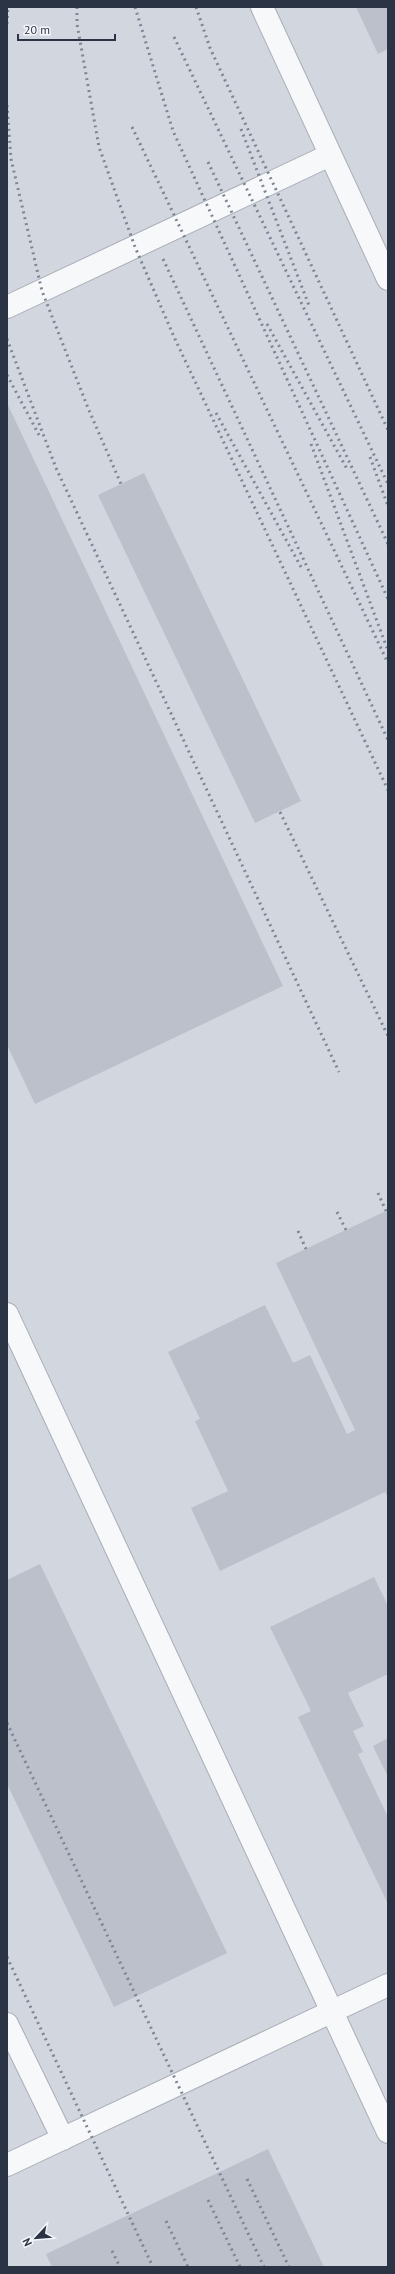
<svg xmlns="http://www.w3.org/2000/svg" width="395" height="2274" viewBox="0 0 395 2274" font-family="'PT Sans',sans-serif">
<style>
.built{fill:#d2d6de}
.building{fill:#bbc0ca}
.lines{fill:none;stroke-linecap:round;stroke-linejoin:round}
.minor-casing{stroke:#a9aeb7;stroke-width:24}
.minor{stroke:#f7f8fa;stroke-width:22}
.rail{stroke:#7d8696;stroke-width:3;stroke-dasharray:2 4;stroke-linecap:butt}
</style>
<rect width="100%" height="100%" fill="#e4e7ec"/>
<!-- built -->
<path class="built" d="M 7,7 L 388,7 L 388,2267 L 7,2267 Z"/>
<!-- building -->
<path class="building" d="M 356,7 L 388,7 L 388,49 L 378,54 Z
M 7,403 L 283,986 L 35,1104 L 7,1045 Z
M 144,473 L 301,801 L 255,823 L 98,495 Z
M 388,1210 L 388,1498 L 385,1492 L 220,1571 L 191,1508 L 228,1491 L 195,1421 L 200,1419 L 168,1352 L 265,1305 L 293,1363 L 310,1355 L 347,1434 L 355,1430 L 276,1263 Z
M 40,1564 L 227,1953 L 114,2007 L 7,1784 L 7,1580 Z
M 374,1577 L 388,1606 L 388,1674 L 348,1693 L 364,1726 L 353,1731 L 363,1752 L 358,1754 L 388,1817 L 388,1904 L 298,1717 L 311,1711 L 270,1627 Z
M 388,1738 L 388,1777 L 373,1746 Z
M 268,2149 L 324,2267 L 52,2267 L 46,2254 Z"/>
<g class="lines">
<defs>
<path id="minor" d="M 262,7 L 388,279
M 7,307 L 330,155
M 7,1314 L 388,2132
M 7,2024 L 63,2139
M 7,2165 L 388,1985"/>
</defs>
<!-- minor casing -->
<use href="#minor" class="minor-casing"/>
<!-- minor -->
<use href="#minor" class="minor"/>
<!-- rail -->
<path class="rail" d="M 77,7 L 77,24 L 99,147 L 135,247 L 175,339 L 388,790
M 135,7 L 173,131 L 388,599
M 196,7 L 210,48 L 388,430
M 7,24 L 8,7
M 174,37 L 388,484
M 7,105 L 11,159 L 42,291 L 88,408 L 121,484
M 132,127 L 388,663
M 241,129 L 310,308
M 208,162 L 388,544
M 163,259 L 388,740
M 267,324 L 347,469
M 7,339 L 56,468 L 339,1072
M 7,375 L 39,435
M 216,413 L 301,567
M 311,444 L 387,648
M 370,457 L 388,506
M 280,812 L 388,1036
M 378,1193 L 386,1211
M 337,1212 L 346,1230
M 298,1231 L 306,1249
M 7,1723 L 264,2267
M 7,1957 L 153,2267
M 247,2179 L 289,2267
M 208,2200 L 240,2267
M 166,2221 L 188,2267
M 112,2251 L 120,2267"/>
</g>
<!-- border -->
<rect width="395" height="2274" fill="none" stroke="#2b3445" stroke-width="16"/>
<!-- north arrow -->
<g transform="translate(36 2238) rotate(244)" stroke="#f4f6f9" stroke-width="3" paint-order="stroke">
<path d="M0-3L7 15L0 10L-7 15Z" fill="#2b3445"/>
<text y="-6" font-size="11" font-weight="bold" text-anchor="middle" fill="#2b3445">N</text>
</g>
<!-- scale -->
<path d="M18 34v6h97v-6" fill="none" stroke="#2b3445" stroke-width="2"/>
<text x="24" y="34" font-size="12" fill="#2b3445" stroke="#f4f6f9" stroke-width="3" paint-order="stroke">20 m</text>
</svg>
